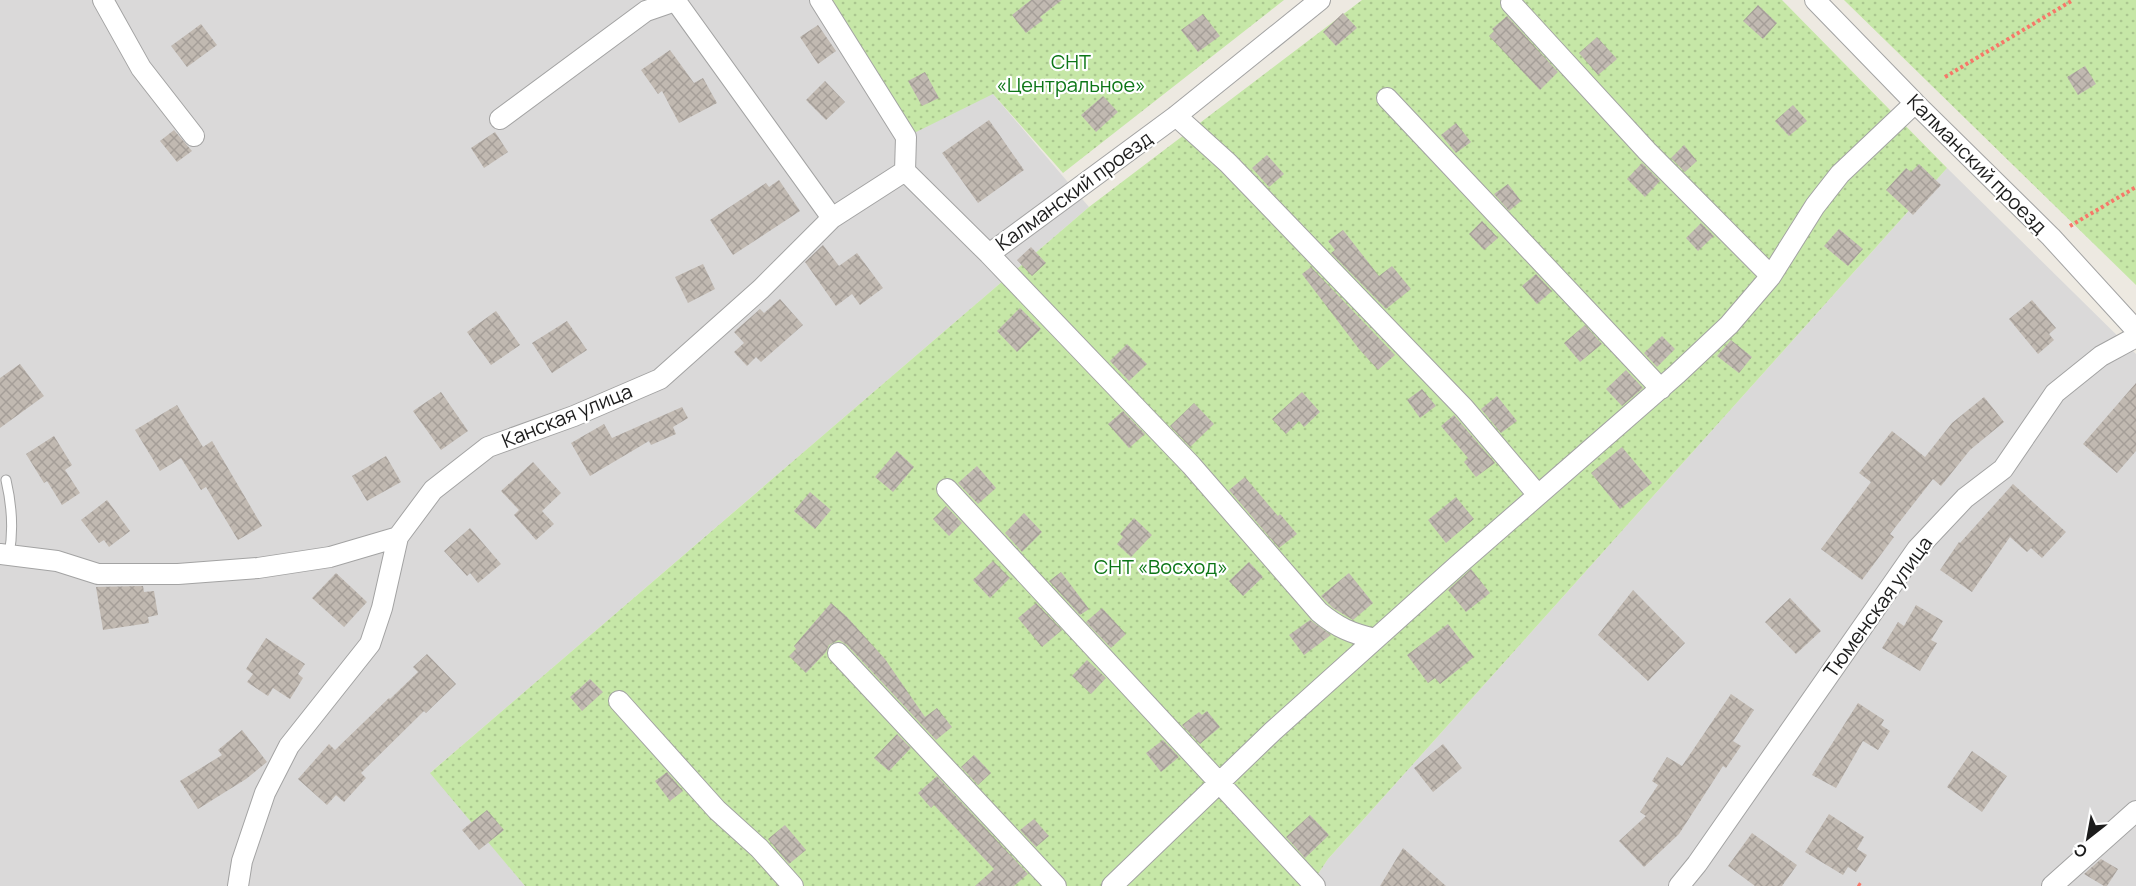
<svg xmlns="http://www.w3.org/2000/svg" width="2136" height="886" viewBox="0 0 2136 886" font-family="Manrope,sans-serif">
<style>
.residential{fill:#dad9d9}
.garden{fill:url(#garden-dots)}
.building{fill:url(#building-cross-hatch)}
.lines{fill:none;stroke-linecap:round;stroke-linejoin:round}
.service-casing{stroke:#a3a3a3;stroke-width:11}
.minor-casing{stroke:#a3a3a3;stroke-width:22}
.path{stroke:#f67869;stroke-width:4;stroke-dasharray:3 3;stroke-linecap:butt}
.service{stroke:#fff;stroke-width:9}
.minor{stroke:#fff;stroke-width:20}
.labels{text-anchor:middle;stroke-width:4.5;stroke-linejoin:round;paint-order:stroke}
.park-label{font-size:20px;fill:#0d7617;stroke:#fff}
.street-label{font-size:20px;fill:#1c1c1c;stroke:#fff}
</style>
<defs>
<pattern id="garden-dots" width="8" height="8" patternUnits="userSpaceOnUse" patternTransform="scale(1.5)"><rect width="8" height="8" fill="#c6e7a7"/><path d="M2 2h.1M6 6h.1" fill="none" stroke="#aac68f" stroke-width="1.8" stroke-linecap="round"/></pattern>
<pattern id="building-cross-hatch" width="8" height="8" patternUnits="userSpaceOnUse" patternTransform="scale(1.5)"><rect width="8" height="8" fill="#c1b9b1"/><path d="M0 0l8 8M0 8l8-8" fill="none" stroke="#a59e98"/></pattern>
</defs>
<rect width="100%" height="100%" fill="#ede9e1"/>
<!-- residential -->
<path class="residential" d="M 0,0 L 820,0 L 993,94 L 1089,207 L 431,772 L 525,886 L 0,886 Z
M 1947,168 L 2136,354 L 2136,886 L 1310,886 L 1328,859 Z"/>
<!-- garden -->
<path class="garden" d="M 820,0 L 1284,0 L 1063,173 L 993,94 L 906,137 Z
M 1362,0 L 1782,0 L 1947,168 L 1328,859 L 1310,886 L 525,886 L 430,773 L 1089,207 Z
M 1844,0 L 2136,0 L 2136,285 Z"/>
<!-- building -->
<path class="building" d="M 1031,0 L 1062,0 L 1040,17 L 1043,20 L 1026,33 L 1012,15 Z
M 1758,5 L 1777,23 L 1763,39 L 1743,21 Z
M 1343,13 L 1357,28 L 1336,46 L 1323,32 Z
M 1203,14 L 1220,36 L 1198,52 L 1181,30 Z
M 1507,16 L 1558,72 L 1540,90 L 1489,36 L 1494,31 L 1492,29 Z
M 201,24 L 217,45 L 187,67 L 171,46 Z
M 818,25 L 836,51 L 818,64 L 800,37 Z
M 1597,37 L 1617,59 L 1598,75 L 1579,53 Z
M 670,50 L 694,83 L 703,78 L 717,103 L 679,123 L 662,91 L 658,94 L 641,70 Z
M 2085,66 L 2096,84 L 2078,95 L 2067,77 Z
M 925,72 L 939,98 L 922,106 L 908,81 Z
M 825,81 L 845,102 L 826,120 L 806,100 Z
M 1103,96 L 1118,112 L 1096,132 L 1081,115 Z
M 1793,105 L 1807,121 L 1789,136 L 1775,121 Z
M 989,120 L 1024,170 L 978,203 L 942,153 Z
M 1456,123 L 1471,142 L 1456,153 L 1441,135 Z
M 174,130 L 192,151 L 177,162 L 160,141 Z
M 495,132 L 508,152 L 484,168 L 471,148 Z
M 1684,145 L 1697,161 L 1685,172 L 1671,158 Z
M 1267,155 L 1284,174 L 1269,187 L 1252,168 Z
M 1642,163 L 1660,181 L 1645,197 L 1627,179 Z
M 1919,164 L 1941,185 L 1913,215 L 1886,190 L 1906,168 L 1911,172 Z
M 779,180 L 800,211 L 733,255 L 710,220 L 766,183 L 769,187 Z
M 1508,184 L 1521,201 L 1509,211 L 1494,194 Z
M 1482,221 L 1498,238 L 1484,250 L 1469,234 Z
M 1701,223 L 1714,236 L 1698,251 L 1686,238 Z
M 1839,229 L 1863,249 L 1848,266 L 1824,246 Z
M 1343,230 L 1379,276 L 1392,266 L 1411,289 L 1386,309 L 1331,253 L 1335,250 L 1328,241 Z
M 823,245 L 839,266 L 857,253 L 883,288 L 860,305 L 852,294 L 836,306 L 805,262 Z
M 1031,247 L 1046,263 L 1032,276 L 1017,260 Z
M 703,264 L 715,289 L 688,303 L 675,277 Z
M 1311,267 L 1395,355 L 1378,370 L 1359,349 L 1302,274 Z
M 1536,274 L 1552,291 L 1537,304 L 1522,286 Z
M 780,299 L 803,325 L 761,362 L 756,357 L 747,366 L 734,352 L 744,343 L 734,332 L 760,309 L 764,313 Z
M 2032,300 L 2056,328 L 2049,334 L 2054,340 L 2038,354 L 2009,319 Z
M 1020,308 L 1041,329 L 1017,352 L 997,331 Z
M 496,311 L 520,345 L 491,365 L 467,332 Z
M 567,321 L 587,350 L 552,373 L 532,343 Z
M 1585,325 L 1602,344 L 1580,362 L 1564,343 Z
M 1662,336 L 1675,349 L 1657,367 L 1644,353 Z
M 1731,340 L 1752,357 L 1739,373 L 1717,356 Z
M 1127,344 L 1147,364 L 1129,381 L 1110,361 Z
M 20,364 L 44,396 L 0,428 L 0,378 Z
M 1626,370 L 1643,388 L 1622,406 L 1606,389 Z
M 2136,383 L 2136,451 L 2117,473 L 2083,444 Z
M 1422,389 L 1436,406 L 1420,418 L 1407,400 Z
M 441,392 L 468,431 L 441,450 L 413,411 Z
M 1302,392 L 1320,412 L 1304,427 L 1299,421 L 1286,434 L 1272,419 Z
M 1497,396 L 1517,421 L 1501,433 L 1481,409 Z
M 1984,397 L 2004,422 L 1970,450 L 1941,486 L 1933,479 L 1890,534 L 1894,537 L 1862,580 L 1821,549 L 1871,482 L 1859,473 L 1892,431 L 1925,457 L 1952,423 Z
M 1194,403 L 1214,424 L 1190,447 L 1170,426 Z
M 177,405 L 203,447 L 212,441 L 262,526 L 238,540 L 206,487 L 201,490 L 181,458 L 160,471 L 135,430 Z
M 682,407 L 688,418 L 673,427 L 676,434 L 651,445 L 649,441 L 590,476 L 571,443 L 604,424 L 612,438 Z
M 1123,411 L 1145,434 L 1129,448 L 1108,424 Z
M 1454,415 L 1495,463 L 1476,477 L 1464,462 L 1468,458 L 1441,426 Z
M 54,436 L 72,465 L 65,470 L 80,493 L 62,505 L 47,481 L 44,483 L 26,454 Z
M 1622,447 L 1652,483 L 1620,509 L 1591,473 Z
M 897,451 L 914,467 L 893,492 L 875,477 Z
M 386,456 L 401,482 L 367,501 L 352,476 Z
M 533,462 L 561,493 L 542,511 L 554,524 L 536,540 L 514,515 L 519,510 L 501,491 Z
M 977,466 L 996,488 L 978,504 L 958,483 Z
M 1245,477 L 1278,516 L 1280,514 L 1297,534 L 1279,548 L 1229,490 Z
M 2013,484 L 2066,532 L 2042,558 L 2031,548 L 2027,552 L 2010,537 L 1972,592 L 1940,570 L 1959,542 L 1960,543 Z
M 810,492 L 831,510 L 815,529 L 794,511 Z
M 1456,497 L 1474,519 L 1446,543 L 1428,520 Z
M 107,500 L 130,531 L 109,547 L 104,540 L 99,543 L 81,520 Z
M 946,506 L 962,523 L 949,536 L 933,519 Z
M 1024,513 L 1042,532 L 1022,552 L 1005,533 Z
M 1134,518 L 1152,535 L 1131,557 L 1117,544 L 1123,537 L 1120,534 Z
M 470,528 L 501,564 L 478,583 L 470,573 L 467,576 L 444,551 Z
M 993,561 L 1010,578 L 990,598 L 973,580 Z
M 1249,562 L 1263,577 L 1243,596 L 1229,581 Z
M 1471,569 L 1490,593 L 1466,612 L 1448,590 Z
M 1061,572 L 1089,609 L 1080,615 L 1049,581 Z
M 336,573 L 367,602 L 344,627 L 312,598 Z
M 1349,573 L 1373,603 L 1353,620 L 1333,608 L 1321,596 Z
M 143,586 L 144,592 L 154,591 L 158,615 L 148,617 L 149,623 L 103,630 L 96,587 Z
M 1633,590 L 1685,643 L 1648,681 L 1598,635 Z
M 1790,598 L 1821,631 L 1796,654 L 1765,622 Z
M 831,603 L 847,617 L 885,659 L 925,717 L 937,708 L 952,727 L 936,740 L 847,645 L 839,640 L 829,645 L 826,652 L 806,673 L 789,656 L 796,649 L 794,646 Z
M 1036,603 L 1062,630 L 1042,647 L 1018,618 Z
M 1916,605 L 1943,621 L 1931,640 L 1937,643 L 1920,671 L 1882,648 L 1898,622 L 1904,626 Z
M 1102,608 L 1126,634 L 1111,648 L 1086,622 Z
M 1310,620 L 1331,635 L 1304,655 L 1289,635 Z
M 1448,624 L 1474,657 L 1440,684 L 1435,678 L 1428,683 L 1407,655 Z
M 266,638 L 305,664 L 298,674 L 303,678 L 290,699 L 273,688 L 268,696 L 247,682 L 253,674 L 246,669 Z
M 427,654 L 456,684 L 426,713 L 424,711 L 361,773 L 366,778 L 344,802 L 336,795 L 327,805 L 298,779 L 329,744 L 335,750 L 389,698 L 390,699 L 418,672 L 413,667 Z
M 1087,660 L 1106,678 L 1091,694 L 1072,676 Z
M 590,679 L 603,692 L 582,711 L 570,697 Z
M 1731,694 L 1754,710 L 1733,741 L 1741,746 L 1726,768 L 1723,766 L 1679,834 L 1644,867 L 1619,841 L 1646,816 L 1640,812 L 1658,785 L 1652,781 L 1667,757 L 1682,766 Z
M 1858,703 L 1884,720 L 1881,725 L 1890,731 L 1878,750 L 1863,741 L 1836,788 L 1812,775 Z
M 1207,711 L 1220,727 L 1200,744 L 1182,725 L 1199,712 L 1202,715 Z
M 242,730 L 267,762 L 246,779 L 198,809 L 180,781 L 222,755 L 218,750 Z
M 897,734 L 911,748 L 889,771 L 874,758 Z
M 1163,740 L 1179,757 L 1161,772 L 1146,753 Z
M 1443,744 L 1462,768 L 1433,792 L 1414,768 Z
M 1972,751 L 2007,776 L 1982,812 L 1947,787 Z
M 974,755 L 991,773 L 978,785 L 961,767 Z
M 667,772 L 683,791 L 670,801 L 655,781 Z
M 937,776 L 1028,874 L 1014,886 L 975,886 L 994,869 L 934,805 L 931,808 L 918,793 Z
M 487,810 L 504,830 L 479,850 L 462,830 Z
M 1829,814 L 1864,837 L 1857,849 L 1867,855 L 1856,872 L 1848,867 L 1843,875 L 1805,852 Z
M 1310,815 L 1329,835 L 1305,858 L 1286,837 Z
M 1034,819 L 1049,836 L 1036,847 L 1020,830 Z
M 785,825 L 806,850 L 789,864 L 768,839 Z
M 1752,833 L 1797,865 L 1782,886 L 1755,886 L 1728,866 Z
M 1403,848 L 1446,886 L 1380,886 Z
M 2101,859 L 2118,869 L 2107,886 L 2104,886 L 2084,874 Z"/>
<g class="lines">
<defs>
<path id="service" d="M 6,480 C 12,506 14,529 9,555"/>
<path id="minor" d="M 103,0 L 141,68 L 194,136
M 675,0 L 832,218
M 820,0 L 906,137 L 905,171
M 1815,0 L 1915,103 L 2051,237 L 2136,330
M 1511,3 L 1647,151 L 1771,276
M 1387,98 L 1661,389
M 1176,116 L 1228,163 L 1464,408 L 1538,495
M 500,119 L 646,11 L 675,1
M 989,254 L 1191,465 L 1319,612 C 1338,628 1351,633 1375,639
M 947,489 L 1315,886
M 0,554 L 57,561 L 98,574 L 178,574 L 258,568 L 330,557 L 398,537
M 838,653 L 1056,886
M 619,701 L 717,810 L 759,848 L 793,886
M 238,886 L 242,861 L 265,793 L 289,746 L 370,644 L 382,608 L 398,537 L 433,490 L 488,447 L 574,416 L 660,379 L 761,289 L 832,218 L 905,171 L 989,254 L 1176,116 L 1320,0
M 1112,886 L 1273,731 L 1458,565 L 1677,374 L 1729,325 L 1771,276 L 1815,206 L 1840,174 L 1915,103
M 1679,886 L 1697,864 L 1917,549 L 1965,498 L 2003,469 L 2055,393 L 2101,356 L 2136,337
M 2052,886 L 2136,811"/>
</defs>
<!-- service casing -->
<use href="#service" class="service-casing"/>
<!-- minor casing -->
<use href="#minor" class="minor-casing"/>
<!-- path -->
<path class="path" d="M 1945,77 L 2073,0
M 2070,226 L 2136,187
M 1858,884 L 1861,886"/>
<!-- service -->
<use href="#service" class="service"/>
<!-- minor -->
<use href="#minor" class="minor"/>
</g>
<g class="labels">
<!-- park labels -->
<g class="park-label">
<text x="1071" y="69">СНТ<tspan x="1071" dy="23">«Центральное»</tspan></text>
<text x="1161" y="574">СНТ «Восход»</text>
</g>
<!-- street labels -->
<g class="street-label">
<text transform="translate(1977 164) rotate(45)" y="7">Калманский проезд</text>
<text transform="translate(1074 191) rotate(-36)" y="7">Калманский проезд</text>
<text transform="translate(567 416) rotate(-22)" y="7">Канская улица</text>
<text transform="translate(1878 607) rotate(-54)" y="7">Тюменская улица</text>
</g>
</g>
<!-- north arrow -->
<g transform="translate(2088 838) rotate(211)" stroke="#ffffff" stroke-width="4.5" paint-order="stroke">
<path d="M0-4.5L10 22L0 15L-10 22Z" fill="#1c1c1c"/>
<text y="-9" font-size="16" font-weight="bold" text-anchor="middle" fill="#1c1c1c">С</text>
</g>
</svg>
